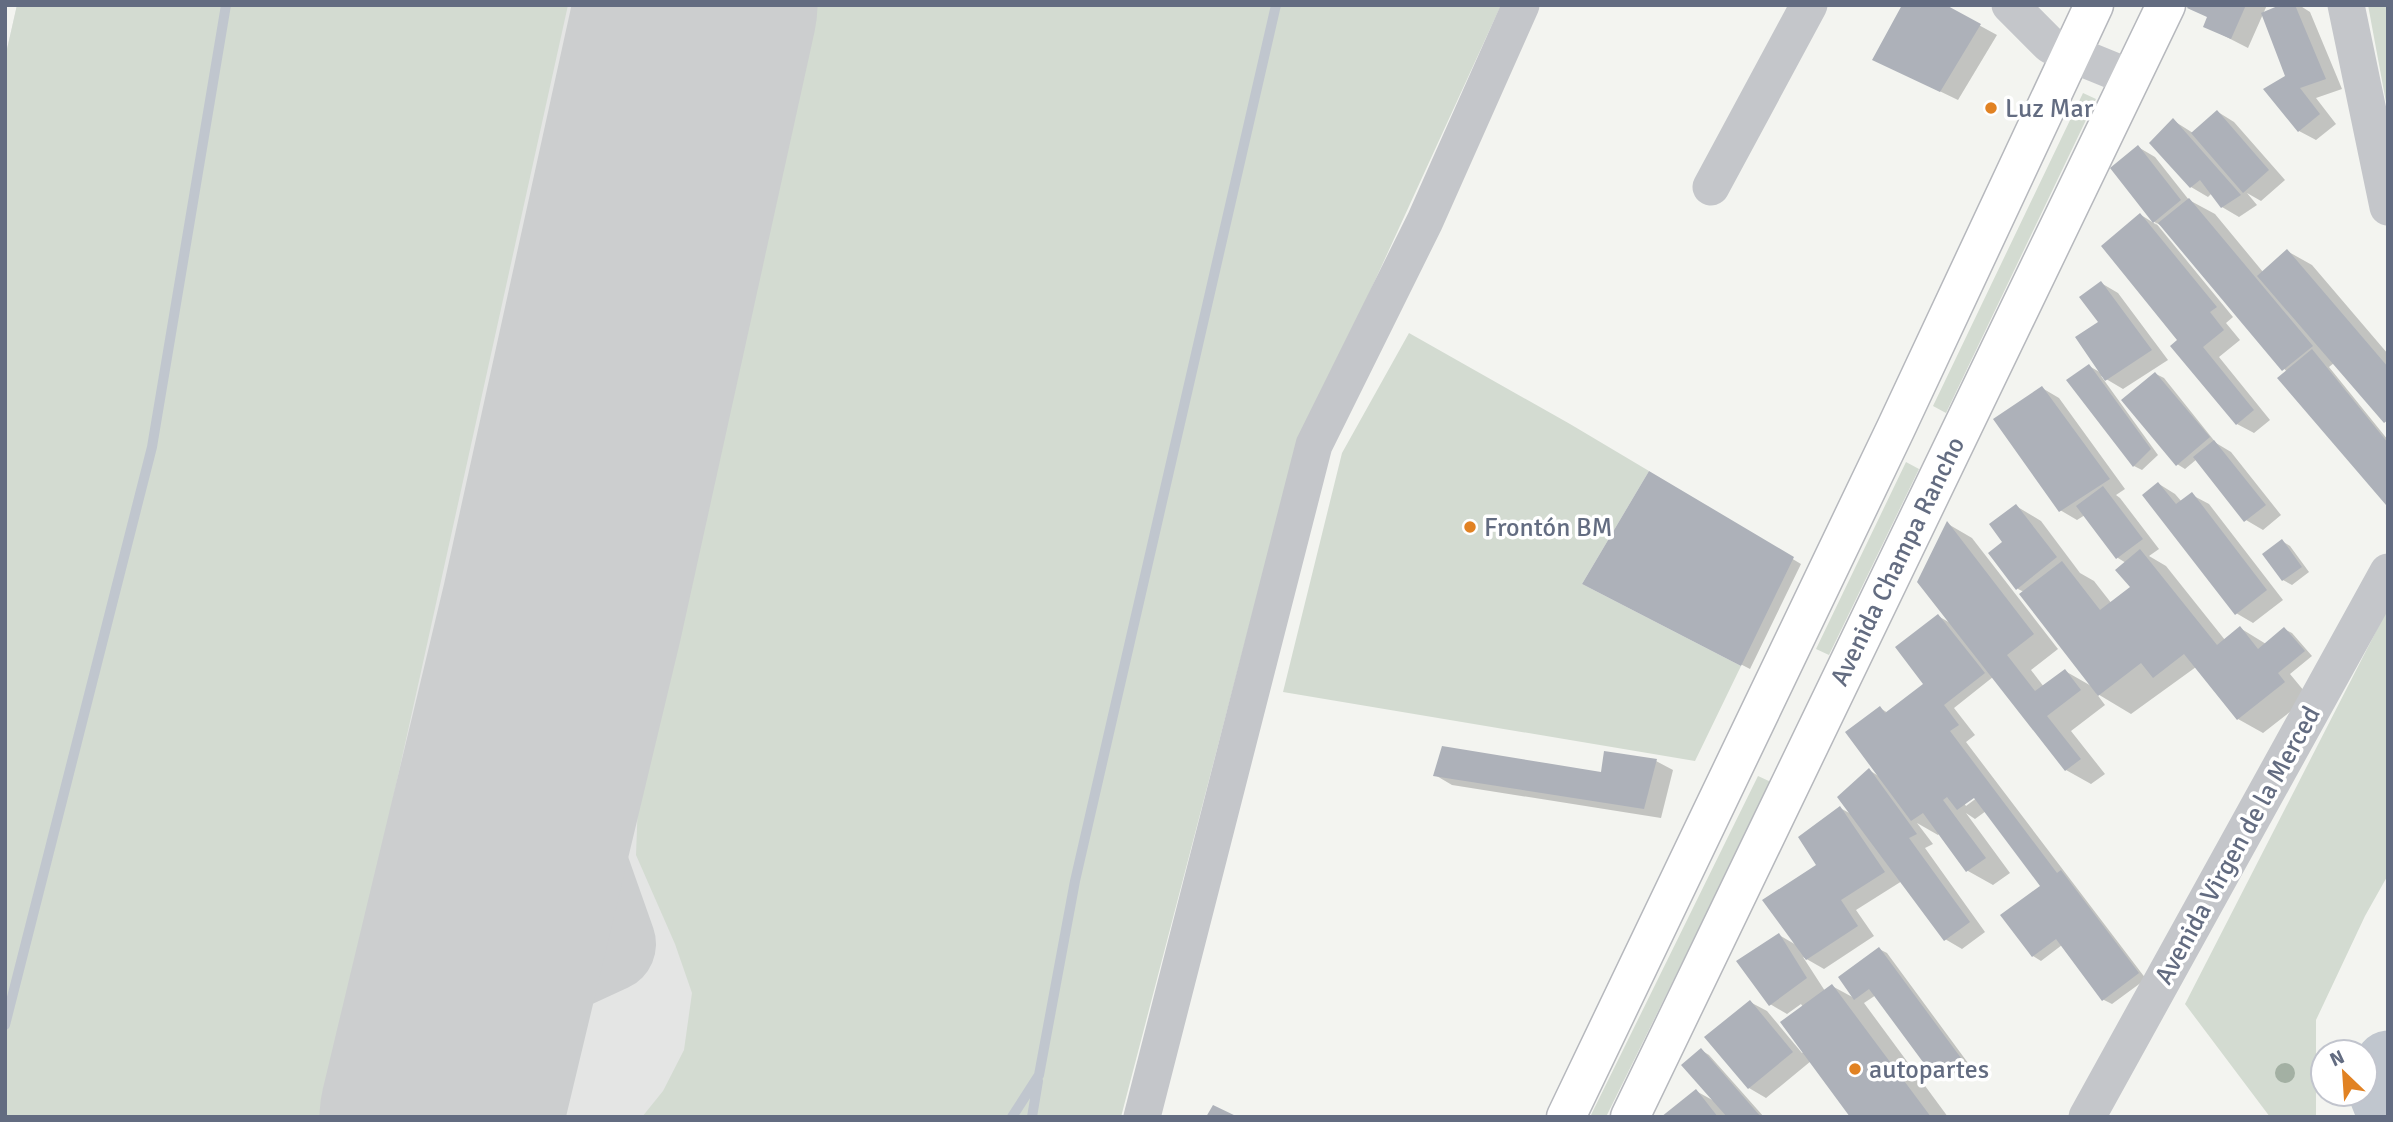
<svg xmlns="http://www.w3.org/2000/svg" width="2393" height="1122" viewBox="0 0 2393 1122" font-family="Signika,sans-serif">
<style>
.built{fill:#e4e5e4}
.green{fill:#d3dbd1}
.shadow{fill:#0003;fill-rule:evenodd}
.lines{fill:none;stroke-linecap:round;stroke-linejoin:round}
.stream{stroke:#c0c6ce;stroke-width:10}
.river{stroke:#c0c6ce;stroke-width:65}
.taxiway{stroke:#cccecf;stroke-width:96}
.runway{stroke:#cccecf;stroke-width:243}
.building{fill:#adb1b9}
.major-casing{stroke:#b6b8bd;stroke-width:41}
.minor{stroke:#c4c6ca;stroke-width:37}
.major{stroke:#fff;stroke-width:38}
.tree{fill:#a3b0a3}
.poi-dot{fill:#e18223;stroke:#fff;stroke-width:2.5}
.labels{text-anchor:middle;stroke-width:7;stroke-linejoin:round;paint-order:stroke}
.poi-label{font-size:26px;fill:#636c81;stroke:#fff;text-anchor:start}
.street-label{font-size:26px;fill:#636c81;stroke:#fff}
</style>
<rect width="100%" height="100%" fill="#f3f4f0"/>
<!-- built -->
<path class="built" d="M 17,5 L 1350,5 L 1099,1117 L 5,1117 L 5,58 Z"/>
<!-- green -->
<path class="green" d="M 17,5 L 568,5 L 325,1107 L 364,1117 L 5,1117 L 5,58 Z
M 813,5 L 1501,5 L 1292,462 L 1121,1117 L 642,1117 L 663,1091 L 684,1050 L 692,993 L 675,944 L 636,855 L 638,802 Z
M 2368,5 L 2388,5 L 2388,113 Z
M 2083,93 L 2096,99 L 1946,413 L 1933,406 Z
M 1409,333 L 1570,424 L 1649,471 L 1582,584 L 1741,666 L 1695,761 L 1283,692 L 1342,453 Z
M 1906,462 L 1919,469 L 1829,655 L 1816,649 Z
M 2388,608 L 2388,875 L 2365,916 L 2316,1020 L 2316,1117 L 2270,1117 L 2185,1004 Z
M 1758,776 L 1771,782 L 1606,1117 L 1590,1117 Z"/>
<!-- shadow -->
<path class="shadow" d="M 1942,5 L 1997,35 L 1958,100 L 1875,60 Z
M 2190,5 L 2267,5 L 2248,48 L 2205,26 L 2209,18 Z
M 2284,5 L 2299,5 L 2310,12 L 2342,89 L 2316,98 L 2336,124 L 2316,140 L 2299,131 L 2287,77 Z
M 2218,112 L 2234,122 L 2285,180 L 2261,201 L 2247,193 L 2257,205 L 2239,217 L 2222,207 L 2212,193 L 2208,197 L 2191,187 L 2174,121 L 2193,133 Z
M 2138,147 L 2155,157 L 2189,200 L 2215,214 L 2263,272 L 2287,251 L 2312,265 L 2388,354 L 2388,423 L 2334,363 L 2329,367 L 2388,440 L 2388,504 L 2280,378 L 2287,372 L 2163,227 L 2155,222 L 2233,317 L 2226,323 L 2240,340 L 2219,357 L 2270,420 L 2254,433 L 2237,424 L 2180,340 L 2141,215 L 2157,225 L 2112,168 Z
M 2101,283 L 2118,293 L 2168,360 L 2123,389 L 2101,376 L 2158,455 L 2142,470 L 2134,466 L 2089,366 L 2103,374 L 2100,323 Z
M 2156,374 L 2164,378 L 2216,443 L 2231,452 L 2281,515 L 2263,530 L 2246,520 L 2197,459 L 2185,469 L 2177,464 Z
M 2042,388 L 2059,398 L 2125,489 L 2116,495 L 2120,498 L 2159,549 L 2149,556 L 2166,566 L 2225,640 L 2240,628 L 2266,644 L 2284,629 L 2292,633 L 2312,656 L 2290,674 L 2309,697 L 2263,733 L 2238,719 L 2196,667 L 2131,714 L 2096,693 L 2105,705 L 2071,731 L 2105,774 L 2091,784 L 2066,770 L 1993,677 L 1954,708 L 1975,735 L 1966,742 L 2146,979 L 2112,1004 L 2104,1000 L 2062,945 L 2041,961 L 2033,956 L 2003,915 L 2041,886 L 1986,811 L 1975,819 L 1966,813 L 2010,873 L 1993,885 L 1968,871 L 1940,833 L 1938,835 L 1917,823 L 1933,844 L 1925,848 L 1985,932 L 1962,949 L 1945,939 L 1902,881 L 1856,910 L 1874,936 L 1824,969 L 1803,957 L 1825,991 L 1832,986 L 1856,999 L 1840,977 L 1879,949 L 1887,953 L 1968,1063 L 1944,1081 L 1936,1076 L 1876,995 L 1864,1003 L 1948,1117 L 1853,1117 L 1811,1061 L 1766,1098 L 1749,1088 L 1750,1002 L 1767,1011 L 1802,1053 L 1804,1052 L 1803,1007 L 1801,1004 L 1787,1014 L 1770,1004 L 1779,935 L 1798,946 L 1818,865 L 1840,808 L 1853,815 L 1869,770 L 1880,777 L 1880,708 L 1888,713 L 1926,684 L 1938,616 L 1952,624 L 1948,524 L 1972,538 L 2058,649 L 2031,670 L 2044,687 L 2065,671 L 2093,687 L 2024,592 L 2018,589 L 2005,542 L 2016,506 L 2041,521 L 2080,573 L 2094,581 L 2112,604 L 2132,588 L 2126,563 L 2118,558 L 2085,515 L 2077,520 L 2060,510 ZM 1980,792 L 1982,794 L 1966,806 L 1964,803 Z
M 1650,474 L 1801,564 L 1750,669 L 1592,587 Z
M 2159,484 L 2175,494 L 2182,502 L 2192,495 L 2209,504 L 2283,600 L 2253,623 L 2236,613 Z
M 2282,541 L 2290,546 L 2309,572 L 2292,585 L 2283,580 Z
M 1656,761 L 1673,770 L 1661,818 L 1452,785 L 1435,775 L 1602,774 Z
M 1701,1050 L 1709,1055 L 1764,1117 L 1664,1117 L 1696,1091 L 1716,1102 Z"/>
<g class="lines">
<!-- stream -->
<path class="stream" d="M 5,1025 L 152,447 L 226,5
M 1012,1117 L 1039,1075 L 1075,881 L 1276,5
M 1032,1117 L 1038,1081"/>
<!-- river -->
<path class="river" d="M 2388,1063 L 2380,1090 L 2388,1110"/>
<!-- taxiway -->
<path class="taxiway" d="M 547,677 L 542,757 L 608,944 L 556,968"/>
<!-- runway -->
<path class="runway" d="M 441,1117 L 562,613 L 696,5"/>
</g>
<!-- building -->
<path class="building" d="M 1902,5 L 1946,5 L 1981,24 L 1940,92 L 1872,60 Z
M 2189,5 L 2246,5 L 2231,39 L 2203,27 L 2207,17 L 2187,8 Z
M 2280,5 L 2295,5 L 2326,79 L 2300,88 L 2320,114 L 2298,132 L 2263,89 L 2285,76 L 2261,13 Z
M 2217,110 L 2269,170 L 2243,193 L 2191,133 Z
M 2173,118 L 2241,195 L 2221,208 L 2200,180 L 2190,188 L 2149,143 Z
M 2138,145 L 2181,200 L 2153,223 L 2110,168 Z
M 2189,198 L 2313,346 L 2282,371 L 2158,223 Z
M 2140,213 L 2217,307 L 2210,312 L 2224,330 L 2203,347 L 2254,410 L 2236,425 L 2170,346 L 2177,340 L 2101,246 Z
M 2287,249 L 2388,367 L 2388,420 L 2384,423 L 2257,276 Z
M 2101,281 L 2152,350 L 2105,381 L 2075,337 L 2098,322 L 2079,297 Z
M 2312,349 L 2388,443 L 2388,502 L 2386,505 L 2277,378 Z
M 2089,364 L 2151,449 L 2133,467 L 2066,380 Z
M 2155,372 L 2210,437 L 2176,466 L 2121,400 Z
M 2042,386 L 2110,479 L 2059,512 L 1993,419 Z
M 2214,440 L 2266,505 L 2244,522 L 2193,457 Z
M 1649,471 L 1794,557 L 1741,666 L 1582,584 Z
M 2158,482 L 2176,504 L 2192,492 L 2267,590 L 2235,615 L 2142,495 Z
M 2103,486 L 2143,539 L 2116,559 L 2076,506 Z
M 2016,504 L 2057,557 L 2016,590 L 1988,553 L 2002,542 L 1989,524 Z
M 1947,521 L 2034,634 L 2007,655 L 2035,691 L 2065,669 L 2081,690 L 2047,716 L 2081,759 L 2065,771 L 1917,582 Z
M 2282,539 L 2302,567 L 2282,581 L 2262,554 Z
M 2140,549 L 2217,645 L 2240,626 L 2258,649 L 2284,627 L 2305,651 L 2278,673 L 2285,682 L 2237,720 L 2184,654 L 2153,678 L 2141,663 L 2098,696 L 2019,594 L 2062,561 L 2100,610 L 2130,587 L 2115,570 Z
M 1938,614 L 1985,673 L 1944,705 L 1959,725 L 1950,731 L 2057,873 L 2061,870 L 2139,973 L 2102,1001 L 2056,939 L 2032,957 L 2000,915 L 2040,886 L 1974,798 L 1957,810 L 1947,797 L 1943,800 L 1986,858 L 1966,872 L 1923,813 L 1911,821 L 1845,732 L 1880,706 L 1885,713 L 1923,684 L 1895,647 Z
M 1442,746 L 1601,772 L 1604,751 L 1657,759 L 1644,809 L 1433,776 Z
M 1869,768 L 1917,834 L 1909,838 L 1970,922 L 1944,941 L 1837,797 Z
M 1840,806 L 1885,872 L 1841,900 L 1858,926 L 1806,960 L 1762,900 L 1816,865 L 1798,837 Z
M 1779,933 L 1807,978 L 1769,1006 L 1736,961 Z
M 1879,947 L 1961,1058 L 1934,1077 L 1869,989 L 1854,1000 L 1838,977 Z
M 1832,984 L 1931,1117 L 1850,1117 L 1780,1022 Z
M 1750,1000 L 1793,1052 L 1748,1089 L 1704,1037 Z
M 1701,1048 L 1761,1117 L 1727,1117 L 1681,1065 Z
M 1696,1089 L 1718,1117 L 1661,1117 Z
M 1213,1105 L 1238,1117 L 1206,1117 Z"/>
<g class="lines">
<defs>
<path id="major" d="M 1566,1117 L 1896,428 L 2094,5
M 1630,1117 L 2166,5"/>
</defs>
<!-- major casing -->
<use href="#major" class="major-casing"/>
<!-- minor -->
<path class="minor" d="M 2010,5 L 2050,45 L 2131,78
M 2346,5 L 2388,207
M 1711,187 L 1809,5
M 1142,1117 L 1314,445 L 1425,221 L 1521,5
M 2087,1117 L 2388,572"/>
<!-- major -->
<use href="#major" class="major"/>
</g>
<!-- trees -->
<circle class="tree" cx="2285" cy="1073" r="10"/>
<!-- markers -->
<g class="poi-dot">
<circle cx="1991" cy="108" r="7"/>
<circle cx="1470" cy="527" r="7"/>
<circle cx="1855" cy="1069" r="7"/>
</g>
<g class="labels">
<!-- poi labels -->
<g class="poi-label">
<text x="2005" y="117">Luz Mar</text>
<text x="1484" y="536">Frontón BM</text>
<text x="1869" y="1078">autopartes</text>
</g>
<!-- street labels -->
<g class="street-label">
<text transform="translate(1897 561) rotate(-64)" y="9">Avenida Champa Rancho</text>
<text transform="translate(2237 845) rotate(-61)" y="9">Avenida Virgen de la Merced</text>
</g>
</g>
<!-- border -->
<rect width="2393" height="1122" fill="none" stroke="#636c81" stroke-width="14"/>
<!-- north arrow -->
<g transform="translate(2344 1073) rotate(335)"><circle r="33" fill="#ffffff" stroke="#c1c4cd" stroke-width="2"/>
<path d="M0-5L12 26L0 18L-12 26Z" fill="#e18223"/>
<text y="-10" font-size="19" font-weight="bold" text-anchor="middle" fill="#636c81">N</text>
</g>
</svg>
